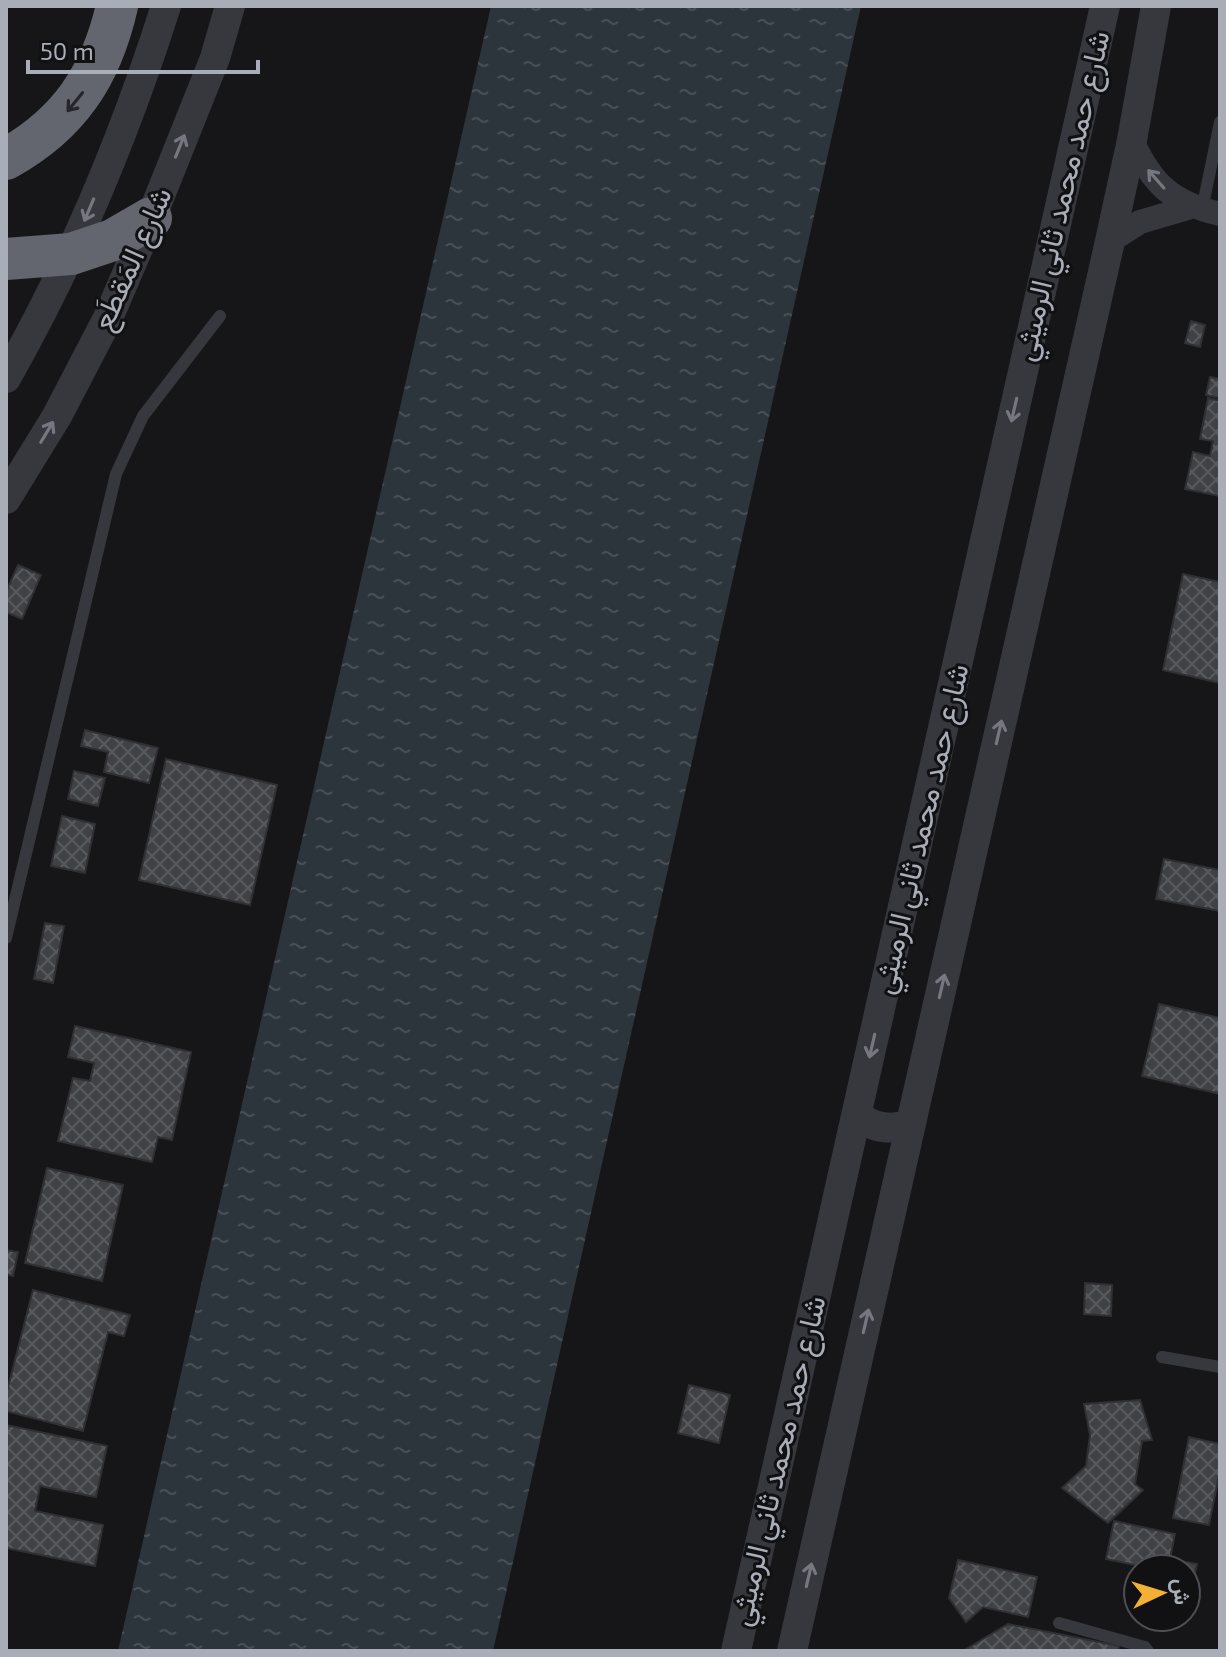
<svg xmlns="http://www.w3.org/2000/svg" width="1226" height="1657" viewBox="0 0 1226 1657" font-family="'Exo 2',Vazirmatn,sans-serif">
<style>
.water{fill:url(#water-ripples)}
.building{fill:url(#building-cross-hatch);stroke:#303034;stroke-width:2}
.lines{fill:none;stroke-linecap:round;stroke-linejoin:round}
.service{stroke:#37383d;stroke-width:12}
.minor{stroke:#37383d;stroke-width:24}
.tertiary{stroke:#37383d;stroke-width:30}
.motorway{stroke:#63666e;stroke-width:42}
.oneway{stroke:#26262a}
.oneway2{stroke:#757881}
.labels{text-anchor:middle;stroke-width:6;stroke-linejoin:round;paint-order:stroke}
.street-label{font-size:30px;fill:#a8adb8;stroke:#111113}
</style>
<defs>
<pattern id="water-ripples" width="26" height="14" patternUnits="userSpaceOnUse" patternTransform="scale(2)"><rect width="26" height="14" fill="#2c353c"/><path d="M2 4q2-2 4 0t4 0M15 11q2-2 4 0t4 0" fill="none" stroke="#485056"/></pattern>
<pattern id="building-cross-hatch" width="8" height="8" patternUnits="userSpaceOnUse" patternTransform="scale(2)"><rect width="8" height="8" fill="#404145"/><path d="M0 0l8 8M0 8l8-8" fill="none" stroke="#595a5e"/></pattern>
</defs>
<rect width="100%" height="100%" fill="#161618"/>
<!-- water -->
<path class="water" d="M 491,6 L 861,6 L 493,1651 L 118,1651 Z"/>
<!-- building -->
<path class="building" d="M 1191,321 L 1205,325 L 1200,347 L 1185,343 Z
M 1210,377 L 1220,379 L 1220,398 L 1206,395 Z
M 1208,398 L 1220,401 L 1220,496 L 1185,489 L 1193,452 L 1210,456 L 1213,441 L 1200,439 Z
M 18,565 L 41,575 L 22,619 L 6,612 L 6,592 Z
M 1183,574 L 1220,582 L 1220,683 L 1163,670 Z
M 85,730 L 158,748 L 149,783 L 104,772 L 108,752 L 81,746 Z
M 166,759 L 277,785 L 250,905 L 139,880 Z
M 74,771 L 105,778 L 98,806 L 68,799 Z
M 62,816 L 95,824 L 85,873 L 51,866 Z
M 1164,859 L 1220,870 L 1220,911 L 1156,899 Z
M 45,923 L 64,926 L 53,983 L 34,979 Z
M 1159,1004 L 1220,1018 L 1220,1094 L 1142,1076 Z
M 75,1026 L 191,1052 L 172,1140 L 158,1137 L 152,1162 L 58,1141 L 73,1078 L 90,1081 L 94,1063 L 68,1057 Z
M 47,1168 L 123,1185 L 102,1281 L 25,1263 Z
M 6,1250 L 18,1252 L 13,1276 L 6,1274 Z
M 1085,1283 L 1112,1285 L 1111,1316 L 1084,1314 Z
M 33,1290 L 130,1315 L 124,1336 L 108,1332 L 83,1431 L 6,1411 L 6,1395 Z
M 689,1385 L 730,1395 L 719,1443 L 678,1433 Z
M 1140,1400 L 1152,1440 L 1142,1441 L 1135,1484 L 1143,1490 L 1108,1523 L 1062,1488 L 1086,1466 L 1090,1435 L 1084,1404 Z
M 6,1425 L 107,1446 L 96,1497 L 40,1486 L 35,1511 L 103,1525 L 95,1566 L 6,1548 Z
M 1189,1437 L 1220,1444 L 1220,1470 L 1209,1525 L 1173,1518 Z
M 1114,1521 L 1175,1534 L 1170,1559 L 1197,1564 L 1194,1578 L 1186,1576 L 1186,1569 L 1154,1569 L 1106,1559 Z
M 958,1560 L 1037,1577 L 1028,1617 L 983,1607 L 966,1622 L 949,1598 Z
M 1008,1624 L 1119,1646 L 1118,1651 L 963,1651 Z"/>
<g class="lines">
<!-- service -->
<path class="service" d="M 1202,210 L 1220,122
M 6,938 L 116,474 L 143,416 L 220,316
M 1162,1357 L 1220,1367
M 1059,1623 L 1145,1647 L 1148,1651"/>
<!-- minor -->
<path class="minor" d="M 1132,140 C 1152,185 1173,203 1220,214
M 1110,241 L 1140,222 L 1191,207"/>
<!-- tertiary -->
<path class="tertiary" d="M 6,378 C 73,260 125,135 166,6
M 6,499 L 57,416 L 108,318 L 151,218 L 215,58 L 230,6
M 856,1115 C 873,1128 890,1131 911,1124
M 736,1651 L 1105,6
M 792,1651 L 1110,241 L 1132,140 L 1156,6"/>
<!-- motorway -->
<path class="motorway" d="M 6,159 C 69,124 101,76 117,6
M 6,259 L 71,254 L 113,240 L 151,218"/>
</g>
<!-- one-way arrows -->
<defs><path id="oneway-shaft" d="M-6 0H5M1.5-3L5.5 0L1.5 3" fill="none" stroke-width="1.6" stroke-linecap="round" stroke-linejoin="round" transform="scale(2)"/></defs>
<use class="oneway" href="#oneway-shaft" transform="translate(75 102) rotate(129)"/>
<g class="oneway2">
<use href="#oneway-shaft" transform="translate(180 146) rotate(-68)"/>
<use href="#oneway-shaft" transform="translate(1156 179) rotate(-131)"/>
<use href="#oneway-shaft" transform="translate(89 210) rotate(113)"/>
<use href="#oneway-shaft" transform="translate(1014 410) rotate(103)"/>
<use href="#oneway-shaft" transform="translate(47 432) rotate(-59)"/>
<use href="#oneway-shaft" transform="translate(999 732) rotate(-77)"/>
<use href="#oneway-shaft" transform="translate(942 986) rotate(-77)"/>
<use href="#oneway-shaft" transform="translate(872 1046) rotate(103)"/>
<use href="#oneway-shaft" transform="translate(866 1321) rotate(-77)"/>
<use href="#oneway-shaft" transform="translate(809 1575) rotate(-77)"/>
</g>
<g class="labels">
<!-- street labels -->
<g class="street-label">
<text transform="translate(1062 196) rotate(-77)" y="10">شارع حمد محمد ثاني الرميثي</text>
<text transform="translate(132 259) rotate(-66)" y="10">شارع المَقطَع</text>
<text transform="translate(921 829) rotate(-77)" y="10">شارع حمد محمد ثاني الرميثي</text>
<text transform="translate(778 1461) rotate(-77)" y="10">شارع حمد محمد ثاني الرميثي</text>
</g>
</g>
<!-- border -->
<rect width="1226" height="1657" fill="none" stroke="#a8adb8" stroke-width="16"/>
<!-- north arrow -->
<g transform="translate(1162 1593) rotate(86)"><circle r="38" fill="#111113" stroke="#4d4f55" stroke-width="2"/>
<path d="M0-6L14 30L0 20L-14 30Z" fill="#f2b134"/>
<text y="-12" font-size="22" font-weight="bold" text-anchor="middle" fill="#a8adb8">ش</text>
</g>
<!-- scale -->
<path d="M28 60v12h230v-12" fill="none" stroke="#a8adb8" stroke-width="4"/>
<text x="40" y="60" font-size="24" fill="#a8adb8" stroke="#111113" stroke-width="6" paint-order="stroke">50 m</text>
</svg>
